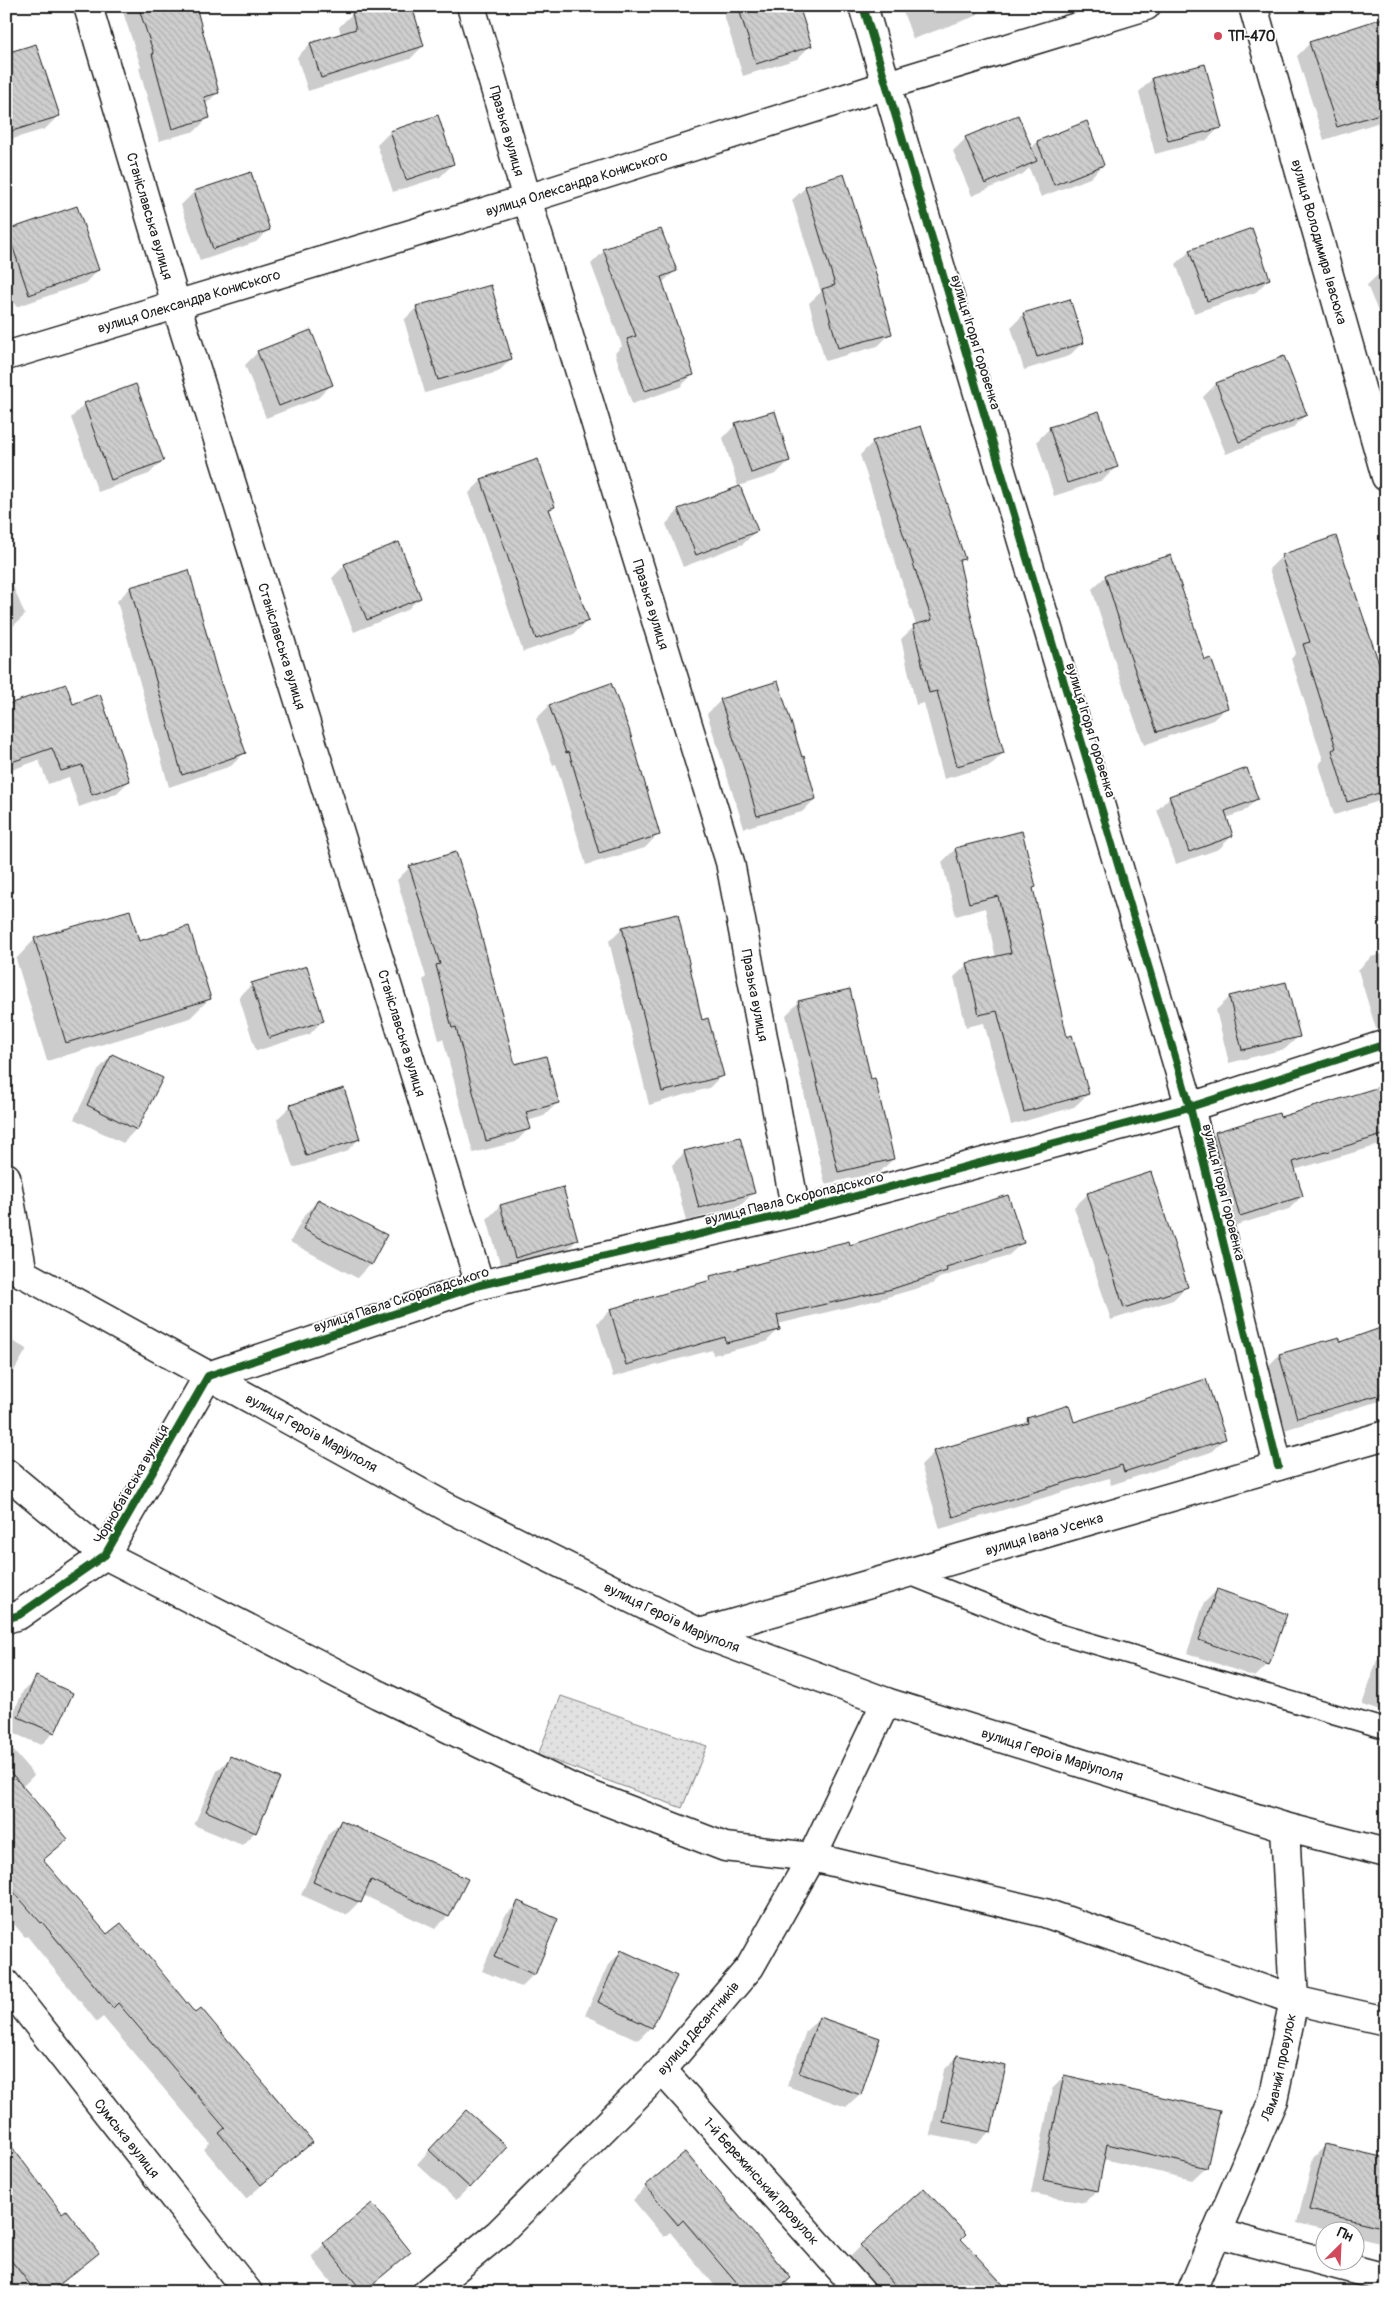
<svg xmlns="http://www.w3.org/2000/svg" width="1392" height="2298" viewBox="0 0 1392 2298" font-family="Pangolin,sans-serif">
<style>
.park{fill:url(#park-dots);stroke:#7f7f7f}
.shadow{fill:#0003}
.building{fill:url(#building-back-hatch);stroke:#1c1c1c}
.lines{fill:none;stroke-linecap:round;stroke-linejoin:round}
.service-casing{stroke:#1c1c1c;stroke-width:22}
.minor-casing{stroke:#1c1c1c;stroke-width:31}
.tertiary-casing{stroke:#1c1c1c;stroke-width:31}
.secondary-casing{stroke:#1c1c1c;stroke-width:31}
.service{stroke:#fff;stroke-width:19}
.minor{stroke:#fff;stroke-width:28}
.tertiary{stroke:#fff;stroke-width:28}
.secondary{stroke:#fff;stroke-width:28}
.cycleway-casing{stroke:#fff;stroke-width:11}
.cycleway{stroke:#1b5e20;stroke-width:8}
.poi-dot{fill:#d1495b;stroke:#fff;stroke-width:2}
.labels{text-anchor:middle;stroke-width:4;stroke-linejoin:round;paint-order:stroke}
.poi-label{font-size:14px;font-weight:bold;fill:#1c1c1c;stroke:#fff;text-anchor:start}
.street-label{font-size:14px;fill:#1c1c1c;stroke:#fff}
</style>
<defs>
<pattern id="park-dots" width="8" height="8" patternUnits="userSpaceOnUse" patternTransform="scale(1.25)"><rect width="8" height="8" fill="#e2e2e2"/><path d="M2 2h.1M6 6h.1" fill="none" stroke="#c1c1c1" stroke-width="1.8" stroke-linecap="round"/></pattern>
<pattern id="building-back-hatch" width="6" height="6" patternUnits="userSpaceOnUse" patternTransform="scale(1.25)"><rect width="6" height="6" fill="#cecece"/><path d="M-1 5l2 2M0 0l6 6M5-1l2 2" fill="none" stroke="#b0b0b0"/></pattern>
</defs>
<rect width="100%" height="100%" fill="#fff"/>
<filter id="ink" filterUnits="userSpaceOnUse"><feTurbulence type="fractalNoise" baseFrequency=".02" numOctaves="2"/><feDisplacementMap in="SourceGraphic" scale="10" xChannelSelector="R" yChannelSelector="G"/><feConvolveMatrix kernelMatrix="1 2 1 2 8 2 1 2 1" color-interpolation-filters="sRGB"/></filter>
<g filter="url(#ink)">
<!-- park -->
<path class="park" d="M 561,1696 L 707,1746 L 682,1808 L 538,1755 Z"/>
<!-- shadow -->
<path class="shadow" d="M 121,6 L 194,6 L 218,92 L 205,105 L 208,118 L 195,131 L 159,141 L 139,68 L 141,67 Z
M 378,6 L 423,46 L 410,59 L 308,91 L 297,57 L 310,44 L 341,35 L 339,27 L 352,14 Z
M 733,6 L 798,6 L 810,46 L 797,59 L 743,76 L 724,15 Z
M 901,6 L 985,6 L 976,16 L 913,39 Z
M 1386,19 L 1386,120 L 1324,140 L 1297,56 L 1310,43 Z
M 6,54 L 58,116 L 45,129 L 6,141 Z
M 1152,79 L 1220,127 L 1207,140 L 1155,154 L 1139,92 Z
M 437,117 L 453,164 L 440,177 L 393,192 L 377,145 L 390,132 Z
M 1086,123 L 1103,165 L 1090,178 L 1041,197 L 1029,168 L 1023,174 L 972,196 L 953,151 L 966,138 L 1031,149 L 1037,142 Z
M 806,187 L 891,333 L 878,346 L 825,361 L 809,303 L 821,292 L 792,200 Z
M 194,192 L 269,229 L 256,242 L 200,261 L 181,205 Z
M 7,231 L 98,270 L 85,283 L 16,307 L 6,279 Z
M 604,251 L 675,271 L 662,283 L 693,374 L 680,387 L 632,404 L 615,353 L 622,346 L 591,264 Z
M 1190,251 L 1269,279 L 1256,292 L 1194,313 L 1176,264 Z
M 1386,270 L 1386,331 L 1367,285 L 1381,272 Z
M 417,307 L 511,359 L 498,372 L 425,393 L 404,320 Z
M 1024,314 L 1082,343 L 1069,356 L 1024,370 L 1011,327 Z
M 258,352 L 331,385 L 318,398 L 266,418 L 245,365 Z
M 1283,358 L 1306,414 L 1293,428 L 1226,454 L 1203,397 L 1216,384 Z
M 135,386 L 162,461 L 149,474 L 98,492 L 71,418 L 84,404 Z
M 736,424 L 789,461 L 776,474 L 738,486 L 723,438 Z
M 1050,428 L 1116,467 L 1103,480 L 1054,496 L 1037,441 Z
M 873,442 L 963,558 L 958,563 L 988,697 L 1003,753 L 990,766 L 944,779 L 924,703 L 916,705 L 901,639 L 916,625 L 860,455 Z
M 482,480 L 553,507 L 549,511 L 587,621 L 574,634 L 523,652 L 469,493 Z
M 679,510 L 756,531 L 743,544 L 683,567 L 666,524 Z
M 1282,556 L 1386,698 L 1386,799 L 1334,815 L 1319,764 L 1323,760 L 1291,659 L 1296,653 L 1269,569 Z
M 345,565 L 420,597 L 407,610 L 354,632 L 332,578 Z
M 6,569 L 25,615 L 11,628 L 6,630 Z
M 1106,576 L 1204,662 L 1227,707 L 1213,720 L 1144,745 L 1120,678 L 1092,589 Z
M 130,588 L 244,753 L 231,766 L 169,787 L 117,601 Z
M 611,684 L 658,834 L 645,848 L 586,865 L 556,764 L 553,765 L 536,719 L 549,706 Z
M 721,700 L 815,799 L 802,812 L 744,828 L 707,714 Z
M 72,705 L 129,781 L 116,794 L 79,807 L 69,777 L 48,784 L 39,760 L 6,772 L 6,706 Z
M 1170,797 L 1257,799 L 1243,812 L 1226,818 L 1232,836 L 1219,849 L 1176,864 L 1157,810 Z
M 1021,832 L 1035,886 L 1032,889 L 1066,1038 L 1088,1094 L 1074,1107 L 1011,1125 L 984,1023 L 966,1027 L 954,977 L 968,964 L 996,958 L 985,908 L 956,916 L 942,862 L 955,849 Z
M 410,867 L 514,1065 L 557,1103 L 544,1116 L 527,1121 L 529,1128 L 516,1142 L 473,1153 L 443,1039 L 439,1040 L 423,980 L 426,977 L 397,880 Z
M 622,928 L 701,1021 L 722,1075 L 709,1088 L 649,1105 L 609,941 Z
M 35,939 L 139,942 L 209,999 L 190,1018 L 47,1061 L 16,959 Z
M 1386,953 L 1386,1026 L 1376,1029 L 1358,970 L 1371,957 Z
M 252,984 L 323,1020 L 310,1034 L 256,1051 L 239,997 Z
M 1230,997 L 1299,1036 L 1285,1049 L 1229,1063 L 1216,1010 Z
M 799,1002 L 870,1081 L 893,1159 L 880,1172 L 825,1184 L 786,1015 Z
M 112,1055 L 136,1129 L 123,1143 L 74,1119 L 99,1069 Z
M 1386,1086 L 1386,1143 L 1294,1170 L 1302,1196 L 1289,1209 L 1227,1228 L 1203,1147 L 1216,1133 L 1279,1118 Z
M 291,1106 L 359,1139 L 346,1152 L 293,1168 L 277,1119 Z
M 685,1152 L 753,1193 L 740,1206 L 686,1221 L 672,1165 Z
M 1088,1194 L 1186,1287 L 1173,1300 L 1111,1320 L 1074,1207 Z
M 318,1201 L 385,1235 L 370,1264 L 357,1278 L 290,1242 L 305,1214 Z
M 500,1206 L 577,1240 L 564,1253 L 502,1271 L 487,1219 Z
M 1023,1242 L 1009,1255 L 939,1278 L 932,1284 L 877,1300 L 778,1324 L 779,1329 L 766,1342 L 713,1355 L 712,1350 L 613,1377 L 597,1323 L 611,1310 L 705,1283 L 711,1278 L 849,1246 Z
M 1386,1327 L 1386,1399 L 1284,1430 L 1266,1368 L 1279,1355 L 1340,1343 Z
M 6,1338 L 27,1349 L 6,1384 Z
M 1028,1419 L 1074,1424 L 1224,1439 L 1211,1452 L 1111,1485 L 1109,1478 L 940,1529 L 921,1465 L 934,1452 L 1021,1426 Z
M 1217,1590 L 1268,1664 L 1255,1677 L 1187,1653 L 1204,1603 Z
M 1386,1651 L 1386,1713 L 1362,1705 L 1377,1660 Z
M 37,1678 L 54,1732 L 41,1745 L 6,1730 L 23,1691 Z
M 6,1742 L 34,1775 L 22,1787 L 66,1839 L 42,1861 L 107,1936 L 311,2142 L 246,2199 L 204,2149 L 210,2143 L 103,2017 L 97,2022 L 27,1936 L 25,1937 L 6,1915 Z
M 230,1758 L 255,1832 L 242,1845 L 194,1825 L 217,1771 Z
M 341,1821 L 448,1916 L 435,1929 L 363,1895 L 359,1902 L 346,1915 L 301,1895 L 328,1834 Z
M 518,1903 L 534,1974 L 521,1987 L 482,1971 L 505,1916 Z
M 621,1952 L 651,2027 L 638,2040 L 585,2015 L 608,1965 Z
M 819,2018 L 860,2094 L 846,2107 L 787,2086 L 806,2031 Z
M 957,2057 L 990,2131 L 977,2144 L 930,2135 L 944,2070 Z
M 1065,2076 L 1206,2167 L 1192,2180 L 1103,2159 L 1097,2190 L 1084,2203 L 1031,2193 L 1052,2089 Z
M 453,2124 L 469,2187 L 456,2200 L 417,2164 Z
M 6,2141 L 62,2215 L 97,2253 L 52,2292 L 12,2292 L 6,2284 L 6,2260 L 8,2258 L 6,2255 Z
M 1326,2145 L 1386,2159 L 1384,2244 L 1354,2237 L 1354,2230 L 1328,2230 L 1297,2223 L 1313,2158 Z
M 646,2187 L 786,2281 L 796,2292 L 720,2292 L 670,2232 L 664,2237 L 633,2200 Z
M 959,2239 L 1008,2292 L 877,2292 L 848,2259 L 861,2246 Z
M 324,2244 L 410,2252 L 364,2292 L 339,2292 L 311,2257 Z"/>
<!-- building -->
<path class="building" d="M 138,6 L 196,6 L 219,93 L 204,97 L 210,118 L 172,129 L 152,54 L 154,54 Z
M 374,6 L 412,6 L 424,46 L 321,78 L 310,43 L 356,29 L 352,13 Z
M 738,6 L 799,6 L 812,46 L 756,64 Z
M 1386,17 L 1386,112 L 1337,127 L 1309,42 Z
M 36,44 L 60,116 L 6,133 L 6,53 Z
M 1205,64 L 1222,128 L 1168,141 L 1152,78 Z
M 438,115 L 454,164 L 406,180 L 390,131 Z
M 1018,115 L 1037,161 L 985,184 L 965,137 Z
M 1087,121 L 1104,165 L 1054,185 L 1037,141 Z
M 251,172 L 270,230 L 213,249 L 194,191 Z
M 844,174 L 876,274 L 892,334 L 838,348 L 822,289 L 835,285 L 805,186 Z
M 77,206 L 99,270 L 29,295 L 7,230 Z
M 1252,228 L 1270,279 L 1207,301 L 1189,250 Z
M 661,229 L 677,271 L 661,277 L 694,375 L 645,391 L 627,339 L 636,336 L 603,249 Z
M 491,285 L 512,359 L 438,380 L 416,306 Z
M 1070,299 L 1084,343 L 1037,357 L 1023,313 Z
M 311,330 L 333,385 L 279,406 L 257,351 Z
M 1284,356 L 1307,415 L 1239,442 L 1216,383 Z
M 136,384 L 164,461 L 111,480 L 84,403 Z
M 775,411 L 790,461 L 751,473 L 735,423 Z
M 1099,411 L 1118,467 L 1067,483 L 1049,427 Z
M 921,426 L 965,559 L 959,560 L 989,697 L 1004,753 L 957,766 L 937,691 L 929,693 L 913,625 L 932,620 L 872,441 Z
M 538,459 L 555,507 L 549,509 L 589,621 L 536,639 L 481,479 Z
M 740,486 L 758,531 L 696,555 L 678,509 Z
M 1336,536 L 1386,684 L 1386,791 L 1347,802 L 1332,750 L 1336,748 L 1303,644 L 1310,642 L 1281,555 Z
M 399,542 L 421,598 L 367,620 L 344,564 Z
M 1171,555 L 1205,660 L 1211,658 L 1228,708 L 1157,732 L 1130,656 L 1105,575 Z
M 189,570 L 217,672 L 246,753 L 182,775 L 130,587 Z
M 778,681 L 802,757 L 804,756 L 816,799 L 757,816 L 744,769 L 720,699 Z
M 611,683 L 629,729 L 660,835 L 599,853 L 569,752 L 566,753 L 549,705 Z
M 66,684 L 73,704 L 100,694 L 130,781 L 92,795 L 82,765 L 61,771 L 52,748 L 6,764 L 6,705 Z
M 1247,768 L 1258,799 L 1225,811 L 1233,836 L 1189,852 L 1169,796 Z
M 1022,831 L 1036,887 L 1033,888 L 1067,1037 L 1072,1035 L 1089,1094 L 1024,1112 L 997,1011 L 979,1015 L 967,963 L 1011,953 L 998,896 L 969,903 L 955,848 Z
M 456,852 L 475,911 L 515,1064 L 546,1056 L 559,1103 L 526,1112 L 531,1129 L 486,1141 L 456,1027 L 452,1028 L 436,965 L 440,964 L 409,866 Z
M 130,910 L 139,941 L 189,926 L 211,999 L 66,1043 L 34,938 Z
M 678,914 L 702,1020 L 708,1018 L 724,1076 L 662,1092 L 622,927 Z
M 307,966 L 324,1021 L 269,1038 L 251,983 Z
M 1286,982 L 1300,1037 L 1242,1050 L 1229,996 Z
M 850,989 L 871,1079 L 875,1078 L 894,1159 L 838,1172 L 798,1001 Z
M 112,1054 L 163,1078 L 137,1130 L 87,1105 Z
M 1386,1085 L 1386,1134 L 1293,1162 L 1303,1196 L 1240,1216 L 1215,1132 L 1279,1113 L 1280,1117 Z
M 344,1088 L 360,1139 L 306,1156 L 290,1105 Z
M 740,1137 L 755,1193 L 699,1208 L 684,1151 Z
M 1151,1172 L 1188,1287 L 1124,1308 L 1087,1193 Z
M 563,1187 L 578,1240 L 515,1258 L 500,1205 Z
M 1008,1195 L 1024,1243 L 946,1267 L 947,1271 L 892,1289 L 777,1315 L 780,1330 L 726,1343 L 725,1337 L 626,1365 L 610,1309 L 711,1280 L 710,1276 L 849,1241 L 850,1245 Z
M 318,1199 L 387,1235 L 371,1265 L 303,1229 Z
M 1386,1326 L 1386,1393 L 1297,1418 L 1279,1354 L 1339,1337 L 1341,1342 Z
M 1206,1379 L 1226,1439 L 1124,1472 L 1122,1465 L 953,1517 L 933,1451 L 1028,1423 L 1027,1418 L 1069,1405 L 1074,1422 Z
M 1217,1589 L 1287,1614 L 1269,1665 L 1199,1640 Z
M 36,1676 L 73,1693 L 55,1733 L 18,1717 Z
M 230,1756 L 280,1778 L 256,1833 L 206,1811 Z
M 6,1767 L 68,1839 L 43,1860 L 107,1934 L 121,1923 L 195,2013 L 201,2008 L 313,2142 L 261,2185 L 219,2133 L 225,2128 L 118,2003 L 113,2008 L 42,1922 L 41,1923 L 6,1883 Z
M 341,1820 L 468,1879 L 449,1917 L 371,1880 L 361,1903 L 313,1882 Z
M 518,1901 L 558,1919 L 535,1975 L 494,1957 Z
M 621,1950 L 677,1976 L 652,2028 L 598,2002 Z
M 819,2017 L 880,2038 L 861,2095 L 799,2073 Z
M 957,2055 L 1006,2066 L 991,2132 L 943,2122 Z
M 1064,2075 L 1220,2110 L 1207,2168 L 1107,2144 L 1098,2191 L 1043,2180 Z
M 466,2110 L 508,2147 L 470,2188 L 429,2150 Z
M 6,2139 L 62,2213 L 66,2210 L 99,2253 L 50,2292 L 36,2292 L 6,2254 Z
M 1325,2144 L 1386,2158 L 1386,2228 L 1309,2210 Z
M 685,2152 L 791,2278 L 774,2292 L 744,2292 L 683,2220 L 678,2225 L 645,2186 Z
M 924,2188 L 966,2234 L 961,2239 L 1010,2292 L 901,2292 L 860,2245 Z
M 372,2203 L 411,2252 L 363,2292 L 323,2243 Z"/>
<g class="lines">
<defs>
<path id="service" d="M 905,1573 L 1053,1632 L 1386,1729"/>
<g id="minor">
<path id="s1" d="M 88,6 L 176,304 L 480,1285"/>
<path id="s2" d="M 471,6 L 527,199 L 730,862 L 796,1212"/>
<path d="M 863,6 L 1190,1107 L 1278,1466"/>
<path id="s3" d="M 1253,6 L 1386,477"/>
<path d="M 6,1177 L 23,1274"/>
<path d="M 6,1473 L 105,1555 L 379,1695 L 572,1788 L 725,1847 L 812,1857 L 1045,1913 L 1294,2000 L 1386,2021"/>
<path d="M 6,1619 L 19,1615 L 105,1555 L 208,1376 L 480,1285 L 796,1212 L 1190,1107 L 1386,1044"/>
<path id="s4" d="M 700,1633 L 1386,1435"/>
<path id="s5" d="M 6,1984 L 248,2292"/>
<path id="s6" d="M 662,2070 L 861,2292"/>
<path d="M 1216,2233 L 1386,2278"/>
<path id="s7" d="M 1191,2292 L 1273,2100 L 1294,2000 L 1285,1827"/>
</g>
<g id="tertiary">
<path id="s8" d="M 6,356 L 527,199 L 887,85 L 1146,6"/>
<path id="s9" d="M 427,2292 L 499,2233 L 662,2070 L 750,1967 L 812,1857 L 886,1702"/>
</g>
<g id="secondary">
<path id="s10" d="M 6,1264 L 445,1506 L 700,1633 L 886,1702 L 1285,1827 L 1386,1853"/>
</g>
</defs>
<!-- service casing -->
<use href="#service" class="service-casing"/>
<!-- minor casing -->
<use href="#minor" class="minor-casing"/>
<!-- tertiary casing -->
<use href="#tertiary" class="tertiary-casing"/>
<!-- secondary casing -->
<use href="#secondary" class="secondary-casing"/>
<!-- service -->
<use href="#service" class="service"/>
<!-- minor -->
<use href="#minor" class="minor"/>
<!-- tertiary -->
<use href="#tertiary" class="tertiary"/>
<!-- secondary -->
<use href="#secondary" class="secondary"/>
<defs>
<path id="cycleway" d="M 863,6 L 1190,1107 L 1278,1466
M 6,1619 L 19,1615 L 105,1555 L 208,1376 L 480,1285 L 796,1212 L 1190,1107 L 1386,1044"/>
</defs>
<!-- cycleway casing -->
<use href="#cycleway" class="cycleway-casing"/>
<!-- cycleway -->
<use href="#cycleway" class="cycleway"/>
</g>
</g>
<!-- markers -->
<circle class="poi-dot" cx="1218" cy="36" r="5"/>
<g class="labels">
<!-- poi labels -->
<g class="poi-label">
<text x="1228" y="41">ТП-470</text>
</g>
<!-- street labels -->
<g class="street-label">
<text dy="5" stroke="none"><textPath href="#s2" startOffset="130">Празька вулиця</textPath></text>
<text dy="5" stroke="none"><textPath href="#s8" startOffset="596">вулиця Олександра Кониського</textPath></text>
<text dy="5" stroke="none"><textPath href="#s1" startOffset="219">Станіславська вулиця</textPath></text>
<text dy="5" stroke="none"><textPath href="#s3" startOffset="245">вулиця Володимира Івасюка</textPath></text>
<text dy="5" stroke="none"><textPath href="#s8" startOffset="191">вулиця Олександра Кониського</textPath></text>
<text transform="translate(976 342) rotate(73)" y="5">вулиця Ігоря Горовенка</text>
<text dy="5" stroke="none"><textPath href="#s2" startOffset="625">Празька вулиця</textPath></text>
<text dy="5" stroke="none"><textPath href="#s1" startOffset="669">Станіславська вулиця</textPath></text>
<text transform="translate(1091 730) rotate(73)" y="5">вулиця Ігоря Горовенка</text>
<text dy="5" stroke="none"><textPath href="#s2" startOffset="1030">Празька вулиця</textPath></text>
<text dy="5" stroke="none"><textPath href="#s1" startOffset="1074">Станіславська вулиця</textPath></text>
<text transform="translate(1224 1192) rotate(76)" y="5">вулиця Ігоря Горовенка</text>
<text transform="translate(794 1198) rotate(-14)" y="5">вулиця Павла Скоропадського</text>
<text transform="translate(401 1299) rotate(-18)" y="5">вулиця Павла Скоропадського</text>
<text dy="5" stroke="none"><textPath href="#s10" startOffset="349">вулиця Героїв Маріуполя</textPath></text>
<text transform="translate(131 1484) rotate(-60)" y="5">Чорнобаївська вулиця</text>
<text dy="5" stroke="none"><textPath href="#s4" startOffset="358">вулиця Івана Усенка</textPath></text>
<text dy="5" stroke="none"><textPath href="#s10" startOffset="754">вулиця Героїв Маріуполя</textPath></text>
<text dy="5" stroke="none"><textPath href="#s10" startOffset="1159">вулиця Героїв Маріуполя</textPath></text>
<text dy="5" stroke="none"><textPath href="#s9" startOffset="379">вулиця Десантників</textPath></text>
<text dy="5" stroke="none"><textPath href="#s7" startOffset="242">Ламаний провулок</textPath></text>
<text dy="5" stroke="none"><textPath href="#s5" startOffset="196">Сумська вулиця</textPath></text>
<text dy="5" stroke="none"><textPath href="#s6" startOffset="149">1-й Бережинський провулок</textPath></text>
</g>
</g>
<!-- margin -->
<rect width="1392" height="2298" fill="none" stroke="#fff" stroke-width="25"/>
<rect x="12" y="12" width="1367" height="2273" fill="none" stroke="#1c1c1c" stroke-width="2" filter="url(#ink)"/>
<!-- north arrow -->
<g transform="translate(1340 2246) rotate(24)"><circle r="24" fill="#ffffff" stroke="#a4a4a4"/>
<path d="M0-4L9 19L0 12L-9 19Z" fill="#d1495b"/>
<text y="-8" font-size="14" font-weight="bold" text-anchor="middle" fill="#1c1c1c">Пн</text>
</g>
</svg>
